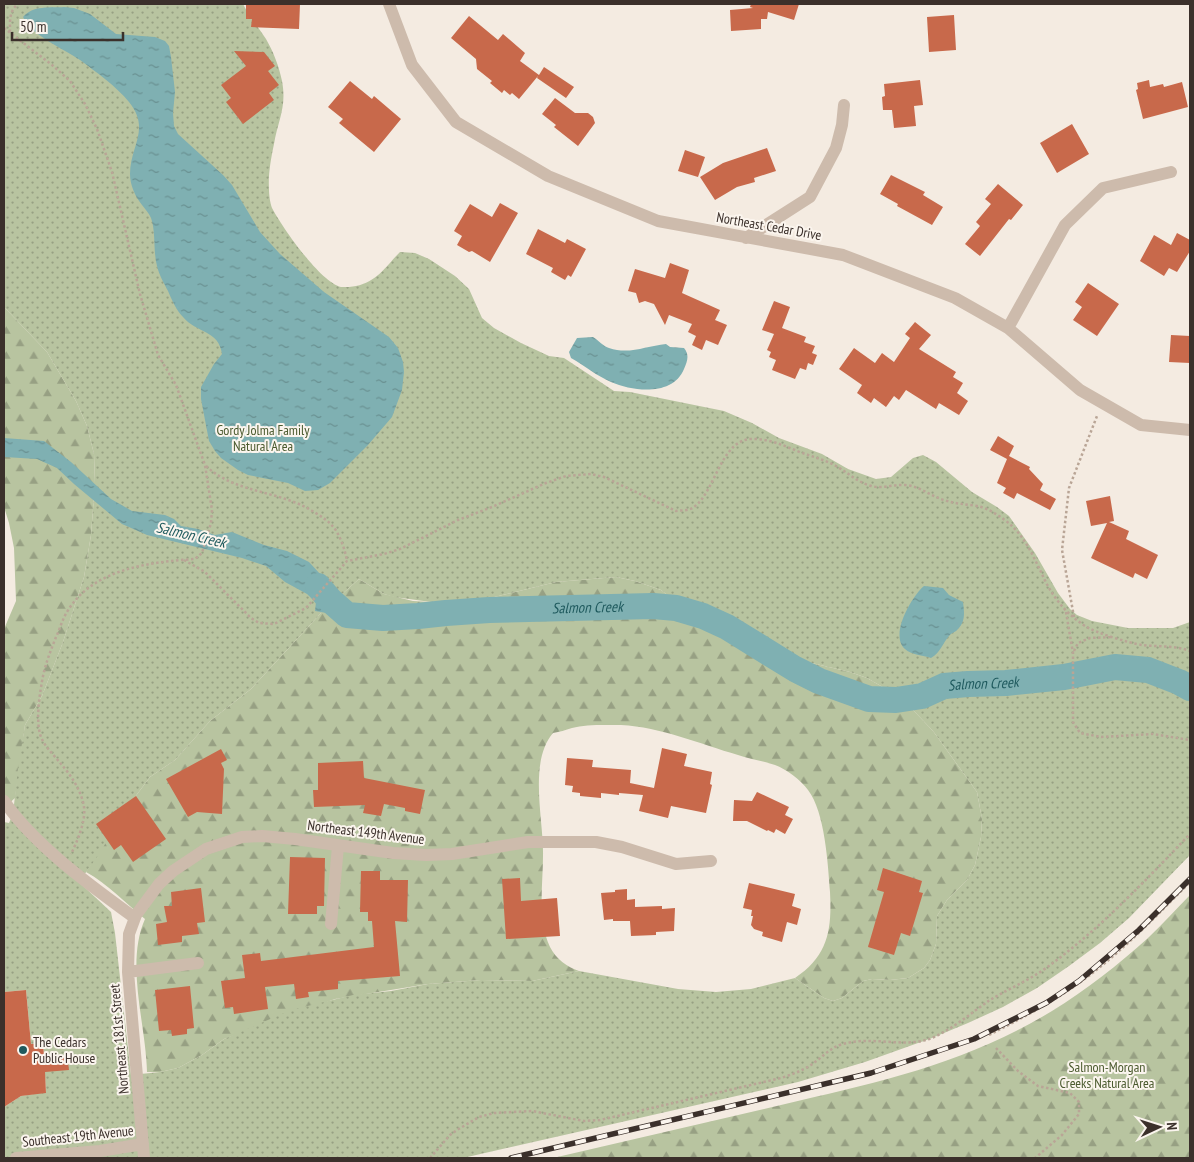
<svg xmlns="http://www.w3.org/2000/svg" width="1194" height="1162" viewBox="0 0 1194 1162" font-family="'PT Sans Narrow',sans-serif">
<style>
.forest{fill:url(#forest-firs)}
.park{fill:url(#park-dots);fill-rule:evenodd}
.water{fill:url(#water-ripples)}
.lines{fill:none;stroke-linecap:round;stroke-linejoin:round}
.river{stroke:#7fb0b2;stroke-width:26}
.building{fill:#c8694b}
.path{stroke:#b9a596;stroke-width:2.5;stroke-dasharray:2.5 2.5;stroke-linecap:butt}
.minor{stroke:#cdbbac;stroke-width:12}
.rail-casing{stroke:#3b302b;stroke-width:5.5}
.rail{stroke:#fbf5ee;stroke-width:4;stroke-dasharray:11;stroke-linecap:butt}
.poi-dot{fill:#1f5a5e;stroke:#fbf5ee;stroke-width:2}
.labels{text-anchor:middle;stroke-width:4;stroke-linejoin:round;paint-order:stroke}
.street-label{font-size:14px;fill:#3b302b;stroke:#fbf5ee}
.park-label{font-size:14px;fill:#4a5a2e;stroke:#fbf5ee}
.poi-label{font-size:14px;fill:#3b302b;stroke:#fbf5ee;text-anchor:start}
.water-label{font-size:15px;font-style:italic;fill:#1f5a5e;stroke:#fbf5ee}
</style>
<defs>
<pattern id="forest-firs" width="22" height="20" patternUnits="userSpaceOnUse" patternTransform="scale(1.25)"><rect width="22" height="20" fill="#b8c4a0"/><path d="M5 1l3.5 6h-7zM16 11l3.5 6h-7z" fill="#97a083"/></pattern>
<pattern id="park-dots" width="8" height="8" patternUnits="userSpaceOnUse" patternTransform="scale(1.25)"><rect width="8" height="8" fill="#b8c4a0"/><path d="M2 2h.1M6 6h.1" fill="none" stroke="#97a083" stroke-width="1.8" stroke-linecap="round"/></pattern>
<pattern id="water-ripples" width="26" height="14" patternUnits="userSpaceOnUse" patternTransform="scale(1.25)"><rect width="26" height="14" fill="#7fb0b2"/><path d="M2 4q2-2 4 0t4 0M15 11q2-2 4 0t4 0" fill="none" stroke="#699091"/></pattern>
</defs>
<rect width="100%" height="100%" fill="#f4ebe1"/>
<!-- forest -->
<path class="forest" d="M 4,307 L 47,352 L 76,401 L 87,426 L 94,454 L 95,483 L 91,535 L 84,577 L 63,642 L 42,696 L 25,725 L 15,798 L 4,808 L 4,629 L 16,601 L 14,548 L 9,523 L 4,507 Z
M 616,577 L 635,581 L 661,590 L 688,612 L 765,652 L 850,672 L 867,678 L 893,693 L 914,711 L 933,731 L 977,792 L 982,819 L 981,837 L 975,865 L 967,880 L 947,900 L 937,916 L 936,944 L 930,960 L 924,968 L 908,978 L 890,980 L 872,979 L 863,981 L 842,998 L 833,1001 L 824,998 L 795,978 C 828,956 832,930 830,892 C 828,864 825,812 808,790 C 801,780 786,769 775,765 C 763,761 750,759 738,755 C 700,744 661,727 621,725 C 606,725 586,724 572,728 C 565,730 560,732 553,733 C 528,762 544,821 543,856 C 543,885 537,920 550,947 C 556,959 567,967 579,971 L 532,981 L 481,980 L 428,984 L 335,999 L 224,1039 L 202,1055 L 178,1068 L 160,1072 L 147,1072 C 146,1024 125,964 145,919 C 125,903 108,884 86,872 L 132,801 L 150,777 L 175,760 L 210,721 L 251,689 L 321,613 L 359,579 L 384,594 L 413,601 L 431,602 L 490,598 L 556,582 Z
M 1190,895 L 1190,1158 L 553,1158 C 629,1140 705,1123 781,1105 C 879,1082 965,1064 1052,1011 C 1086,990 1118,965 1148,938 C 1163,924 1176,909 1190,895 Z"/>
<!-- park -->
<path class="park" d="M 4,4 L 243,4 C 249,16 258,27 266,39 C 273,51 279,66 282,81 C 287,107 278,120 274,144 C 271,158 268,175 269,189 C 269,195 270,203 272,208 C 282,227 320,282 341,287 C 346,287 352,287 356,286 C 377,282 386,266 400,252 L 415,253 L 429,259 L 455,276 L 469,289 L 482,318 L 494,328 L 521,343 L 549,356 L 564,358 L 614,391 L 630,392 L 724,411 L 752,423 L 779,438 L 822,454 L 848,469 L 876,479 L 891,477 L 913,458 L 923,455 L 936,462 L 972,492 L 997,507 L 1009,516 L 1035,553 L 1058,593 L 1070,609 L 1077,615 L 1092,621 L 1128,628 L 1173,628 L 1190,622 L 1190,855 L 1129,918 L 1100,943 L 1069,966 L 1037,988 L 1003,1007 L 968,1023 L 932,1038 L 865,1062 L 798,1082 L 463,1158 L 4,1158 L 4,1107 L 21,1096 L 46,1092 L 43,1043 L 31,1044 L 26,990 L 4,992 L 4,822 L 9,823 L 13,814 L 18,768 L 25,725 L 42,696 L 63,642 L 84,577 L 91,535 L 95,483 L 94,454 L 87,426 L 76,401 L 47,352 L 4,307 ZM 616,577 L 635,581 L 661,590 L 688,612 L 765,652 L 850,672 L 867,678 L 893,693 L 914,711 L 933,731 L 977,792 L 982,819 L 981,837 L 975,865 L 967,880 L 947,900 L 937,916 L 936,944 L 930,960 L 924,968 L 908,978 L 890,980 L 872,979 L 863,981 L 842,998 L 833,1001 L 824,998 L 795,978 L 751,989 L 716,992 L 678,989 L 579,971 L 532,981 L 481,980 L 428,984 L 391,991 L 353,995 L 291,1010 L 224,1039 L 202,1055 L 178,1068 L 160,1072 L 131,1075 L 115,933 L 111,912 L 79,882 L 97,857 L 132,801 L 150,777 L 175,760 L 210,721 L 251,689 L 321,613 L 359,579 L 384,594 L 394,597 L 431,602 L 490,598 L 556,582 Z"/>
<!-- water -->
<path class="water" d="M 64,7 L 74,8 L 90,14 L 116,34 L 155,37 L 165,41 L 169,46 L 171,57 L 175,92 L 173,113 L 174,126 L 178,134 L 223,175 L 232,185 L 260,232 L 280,254 L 324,292 L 389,337 L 398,348 L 403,362 L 404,372 L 402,390 L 392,417 L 368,445 L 330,483 L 318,490 L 305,491 L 288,483 L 248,475 L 238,470 L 221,458 L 215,451 L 209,441 L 201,399 L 201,387 L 214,364 L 222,354 C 219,330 196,333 183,317 C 176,310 172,300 168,291 C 164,283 159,275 157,266 C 153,251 156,232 151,218 C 149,213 145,209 142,205 C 135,196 130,185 130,174 C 130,146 151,129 129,102 C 116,86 96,72 80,60 C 64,49 32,36 23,17 C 33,5 50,8 64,7 Z
M 593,337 C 598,340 604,347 609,348 C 629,355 646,346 666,344 L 670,347 L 684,348 C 690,355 687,362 684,369 C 673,396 634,392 611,382 C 597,376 585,366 571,358 L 569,352 L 577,338 Z
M 4,438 L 44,441 L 71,462 L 111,499 L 132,511 L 165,515 L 174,519 L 181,526 L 198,529 L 215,535 L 232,532 L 264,545 L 287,551 L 309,562 L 321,575 L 335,592 L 344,616 L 315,611 L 316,602 L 307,594 L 285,582 L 266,566 L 242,558 L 147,535 L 122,524 L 74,484 L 57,468 L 37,459 L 4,457 Z
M 924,586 L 943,588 L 949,595 L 963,602 C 964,611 966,621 958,629 C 956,632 951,633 949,636 C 942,644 941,652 931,658 C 923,655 911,655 905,649 C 889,635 912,596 924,586 Z"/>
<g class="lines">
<!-- river -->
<path class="river" id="s1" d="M 318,586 L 330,600 L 347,615 L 383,618 L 418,616 L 446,613 L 489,610 L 653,606 L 676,608 L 703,616 L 727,627 L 795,669 L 819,681 L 869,699 L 896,700 L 922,696 L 944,686 L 968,684 L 1006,683 L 1064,677 L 1115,667 L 1148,670 L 1179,682 L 1190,688"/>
</g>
<!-- building -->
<path class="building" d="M 246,4 L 300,4 L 299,29 L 251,27 L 252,19 L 246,19 Z
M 751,4 L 799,4 L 794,20 L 768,12 L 767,19 L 761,19 L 761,29 L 731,31 L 730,10 L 753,8 L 750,7 Z
M 954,15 L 956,50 L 929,52 L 927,17 Z
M 469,16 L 498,40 L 503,34 L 525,53 L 520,61 L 539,75 L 544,67 L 574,87 L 566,98 L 537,78 L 538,76 L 519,99 L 512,93 L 510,95 L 504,90 L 502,93 L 490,83 L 492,81 L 477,69 L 476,59 L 451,38 Z
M 234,51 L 264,52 L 275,66 L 268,71 L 279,85 L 269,93 L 274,100 L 243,124 L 226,102 L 231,98 L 221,85 L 246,66 Z
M 920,80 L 923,105 L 914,106 L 916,126 L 894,128 L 892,110 L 883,110 L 882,97 L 885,96 L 884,84 Z
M 1149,80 L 1150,87 L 1163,84 L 1164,87 L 1182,82 L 1188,107 L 1143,119 L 1136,90 L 1138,89 L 1137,83 Z
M 350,81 L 372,99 L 374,96 L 401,119 L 374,152 L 339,123 L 343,119 L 328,107 Z
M 555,98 L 575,113 L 588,113 L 593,117 L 595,123 L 578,146 L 554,127 L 556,125 L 542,114 Z
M 1072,124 L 1089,154 L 1057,173 L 1040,143 Z
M 767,148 L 776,171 L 754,178 L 755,182 L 737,187 L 715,200 L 700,177 L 723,163 Z
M 685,150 L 705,157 L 698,177 L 678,171 Z
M 891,175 L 925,192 L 923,195 L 943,207 L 932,225 L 897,206 L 898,204 L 880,194 Z
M 998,184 L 1023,205 L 1011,220 L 1009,219 L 980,256 L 965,244 L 980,226 L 976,222 L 991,204 L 985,199 Z
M 500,203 L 518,213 L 490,262 L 472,251 L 469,252 L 457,245 L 462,236 L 454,231 L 470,204 L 492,217 Z
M 538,229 L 565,243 L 567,239 L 586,249 L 571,277 L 568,275 L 565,280 L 551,272 L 553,268 L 526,254 Z
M 1177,233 L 1190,240 L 1190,251 L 1177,272 L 1169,268 L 1164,276 L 1140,261 L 1154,235 L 1171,245 Z
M 670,263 L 689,270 L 682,293 L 720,310 L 715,320 L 727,325 L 718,345 L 706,340 L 702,350 L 692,345 L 696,336 L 688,332 L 692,324 L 669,315 L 665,325 L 654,304 L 645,301 L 639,303 L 636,293 L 628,291 L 635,269 L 665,278 Z
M 1088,283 L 1119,304 L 1097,336 L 1073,320 L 1082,307 L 1075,302 Z
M 774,301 L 790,307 L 782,328 L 806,337 L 804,342 L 815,346 L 812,353 L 817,355 L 813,365 L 808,363 L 806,370 L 800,368 L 795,379 L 772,370 L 776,360 L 769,357 L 771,352 L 767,350 L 774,334 L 762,330 Z
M 915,322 L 931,335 L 919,349 L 956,372 L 953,377 L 963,383 L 957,393 L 968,401 L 959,415 L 939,403 L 936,409 L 906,390 L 899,400 L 894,396 L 886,407 L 874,398 L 871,403 L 857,393 L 862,385 L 839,369 L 854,348 L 875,363 L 882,353 L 894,362 L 910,338 L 905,334 Z
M 1171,335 L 1190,336 L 1190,363 L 1169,362 Z
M 998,436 L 1014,446 L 1009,456 L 1030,467 L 1029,469 L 1043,484 L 1040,490 L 1056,499 L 1050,510 L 1017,493 L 1014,499 L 1003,493 L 1006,488 L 997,483 L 1007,459 L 990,450 Z
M 1110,496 L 1114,521 L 1109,522 L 1129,531 L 1126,539 L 1158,555 L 1147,579 L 1135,573 L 1133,578 L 1091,558 L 1107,523 L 1091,526 L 1086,501 Z
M 662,748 L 687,754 L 684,766 L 712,772 L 710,784 L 712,785 L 706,813 L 671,806 L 668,818 L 639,811 L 643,795 L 619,793 L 619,795 L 601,793 L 601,798 L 580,796 L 580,793 L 572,792 L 573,786 L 565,785 L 567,758 L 593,760 L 592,767 L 631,770 L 630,783 L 654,788 Z
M 221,749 L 227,760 L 221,763 L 224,769 L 222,814 L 197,812 L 188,817 L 166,779 Z
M 363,761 L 364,778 L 425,790 L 420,814 L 405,811 L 405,808 L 384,804 L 381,816 L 363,813 L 365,805 L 314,807 L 313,790 L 318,790 L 318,763 Z
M 757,792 L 789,807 L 785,815 L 793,819 L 785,834 L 776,829 L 774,833 L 768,830 L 767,831 L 747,821 L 733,821 L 734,800 L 752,801 Z
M 136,796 L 166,839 L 133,862 L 121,845 L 114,850 L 96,824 Z
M 290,857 L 325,858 L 324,906 L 317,906 L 317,914 L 288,914 Z
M 883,868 L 922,881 L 919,892 L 923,893 L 910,936 L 901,933 L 894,955 L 868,947 L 884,892 L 877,890 Z
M 361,871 L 380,871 L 380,880 L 408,880 L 407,922 L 395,921 L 400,976 L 338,981 L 338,989 L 308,992 L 309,997 L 296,999 L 294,984 L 265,987 L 268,1009 L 234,1014 L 233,1007 L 225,1008 L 221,981 L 245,978 L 242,955 L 260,953 L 261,961 L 374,947 L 372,921 L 368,921 L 368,912 L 360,912 Z
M 520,878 L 521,901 L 557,898 L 560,936 L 506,939 L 502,879 Z
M 749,883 L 795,894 L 792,906 L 801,909 L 797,925 L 787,922 L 782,942 L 762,936 L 763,932 L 754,929 L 751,925 L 753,916 L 751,916 L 752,910 L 743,908 Z
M 201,888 L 205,922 L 197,923 L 199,934 L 182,936 L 182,942 L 158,945 L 156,924 L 167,922 L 164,906 L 172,906 L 171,892 Z
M 627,889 L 627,900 L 635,899 L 635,907 L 662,906 L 662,909 L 675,908 L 674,931 L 656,932 L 656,935 L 631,936 L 630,921 L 613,921 L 613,919 L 604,920 L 601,893 L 615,892 L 615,890 Z
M 190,986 L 194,1028 L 187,1029 L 187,1034 L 172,1036 L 171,1030 L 159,1031 L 155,990 Z
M 26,990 L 31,1044 L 43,1043 L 44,1057 L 67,1055 L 69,1070 L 45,1072 L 46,1093 L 21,1096 L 4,1107 L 4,992 Z"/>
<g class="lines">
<!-- path -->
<path class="path" d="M 4,28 L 52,65 L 70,81 L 85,104 L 97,129 L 112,172 L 140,294 L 158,355 L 176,385 L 205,465 L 212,510 L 211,523 L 202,553 L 195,559 C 149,562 92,569 67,612 C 62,620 60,629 56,637 C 51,650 46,662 43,676 C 40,692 35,721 41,737 C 45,747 54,755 61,764 C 71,775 82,792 84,807 C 86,821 77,842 71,854
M 10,32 C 10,21 9,11 18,4
M 206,466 C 236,494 280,490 314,512 C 322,517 329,521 335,529 C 341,538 345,550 347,561
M 184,560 L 205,572 L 251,618 L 259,623 L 274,624 L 306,608 L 347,561 L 384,554 L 400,549 L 458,520 L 492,507 L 546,483 L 566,476 L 591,474 L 604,477 L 676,511 C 682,510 689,511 694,507 C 716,491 721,437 754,439 C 769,439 783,445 797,451 C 810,456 823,459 836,466 C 847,472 856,481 868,485 C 881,490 892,484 905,485 C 920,486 930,496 944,500 C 955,504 965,504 977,506 C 989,508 1003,518 1012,526 C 1026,539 1034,558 1042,574 C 1051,595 1065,613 1085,626 C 1096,633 1129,643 1142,645 C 1158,647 1174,645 1190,651
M 1066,612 L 1073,653 L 1073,722 L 1080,733 L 1101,737 L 1153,734 L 1190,740
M 1074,617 L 1062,550 L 1069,488 L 1097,416
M 1074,651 L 1078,643 L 1090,638 L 1112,637
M 989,1035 C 1020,1019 1051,1003 1079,983 C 1120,954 1155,917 1190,882
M 996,1048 L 1018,1071 L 1038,1086 L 1070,1093 L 1079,1102 L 1079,1114 L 1062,1135 L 1035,1158
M 430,1158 L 450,1135 L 457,1130 L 479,1117 L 494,1113 L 532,1111 L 584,1121 L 600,1120 L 781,1078 C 793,1074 805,1070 815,1062 C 825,1055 831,1047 843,1044 C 870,1036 900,1047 926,1040 C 947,1034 972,1012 990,1000 C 1008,989 1028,981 1046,968 C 1099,930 1145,881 1190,834"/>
<!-- minor -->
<path class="minor" d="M 389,4 L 412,65 L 456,122 L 548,176 L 658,221 L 843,255 L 955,298 L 1008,328 L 1080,390 L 1141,425 L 1190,430
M 746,238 L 810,197 L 836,148 L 842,125 L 844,105
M 1008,328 L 1065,225 L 1103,188 L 1171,172
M 4,801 C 34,845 91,886 135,918
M 331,924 L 338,846
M 128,972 L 198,963
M 16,1158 L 100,1151 L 143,1144
M 144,1158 L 128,972 L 129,934 L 136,915 L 159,884 L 173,871 L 206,849 L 242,837 L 262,836 L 295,839 L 393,853 L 426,855 L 452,854 L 528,842 L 596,842 L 622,847 L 676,864 L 711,861"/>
<defs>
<path id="rail" d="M 511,1158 L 871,1073 L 974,1039 L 1046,1003 L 1079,981 L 1139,930 L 1190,879"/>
</defs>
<!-- rail casing -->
<use href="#rail" class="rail-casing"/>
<!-- rail -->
<use href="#rail" class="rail"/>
</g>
<!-- markers -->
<circle class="poi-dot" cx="23" cy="1050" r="5"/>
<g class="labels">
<!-- street labels -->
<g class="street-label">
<text transform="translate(769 226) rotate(10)" y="5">Northeast Cedar Drive</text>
<text transform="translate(366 832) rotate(7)" y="5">Northeast 149th Avenue</text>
<text transform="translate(119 1039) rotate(-95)" y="5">Northeast 181st Street</text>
<text transform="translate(78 1136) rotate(-6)" y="5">Southeast 19th Avenue</text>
</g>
<!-- park labels -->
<g class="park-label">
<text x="263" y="435">Gordy Jolma Family<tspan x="263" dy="16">Natural Area</tspan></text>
<text x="1107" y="1072">Salmon-Morgan<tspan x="1107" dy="16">Creeks Natural Area</tspan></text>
</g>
<!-- poi labels -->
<g class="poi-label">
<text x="33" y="1047">The Cedars<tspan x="33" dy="16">Public House</tspan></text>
</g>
<!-- water labels -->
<g class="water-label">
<text transform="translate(191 535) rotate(13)" y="5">Salmon Creek</text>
<text dy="5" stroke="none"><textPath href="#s1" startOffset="282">Salmon Creek</textPath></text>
<text dy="5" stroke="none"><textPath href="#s1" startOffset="702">Salmon Creek</textPath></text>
</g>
</g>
<!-- border -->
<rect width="1194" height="1162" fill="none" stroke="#3b302b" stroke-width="10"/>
<!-- north arrow -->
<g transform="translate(1159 1127) rotate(86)" stroke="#fbf5ee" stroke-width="4" paint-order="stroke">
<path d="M0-4L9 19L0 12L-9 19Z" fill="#3b302b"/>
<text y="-8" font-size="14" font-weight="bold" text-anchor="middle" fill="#3b302b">N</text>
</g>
<!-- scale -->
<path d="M12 32v8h111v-8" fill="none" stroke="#3b302b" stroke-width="2.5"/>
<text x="20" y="32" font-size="15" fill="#3b302b" stroke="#fbf5ee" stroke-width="4" paint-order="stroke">50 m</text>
</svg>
